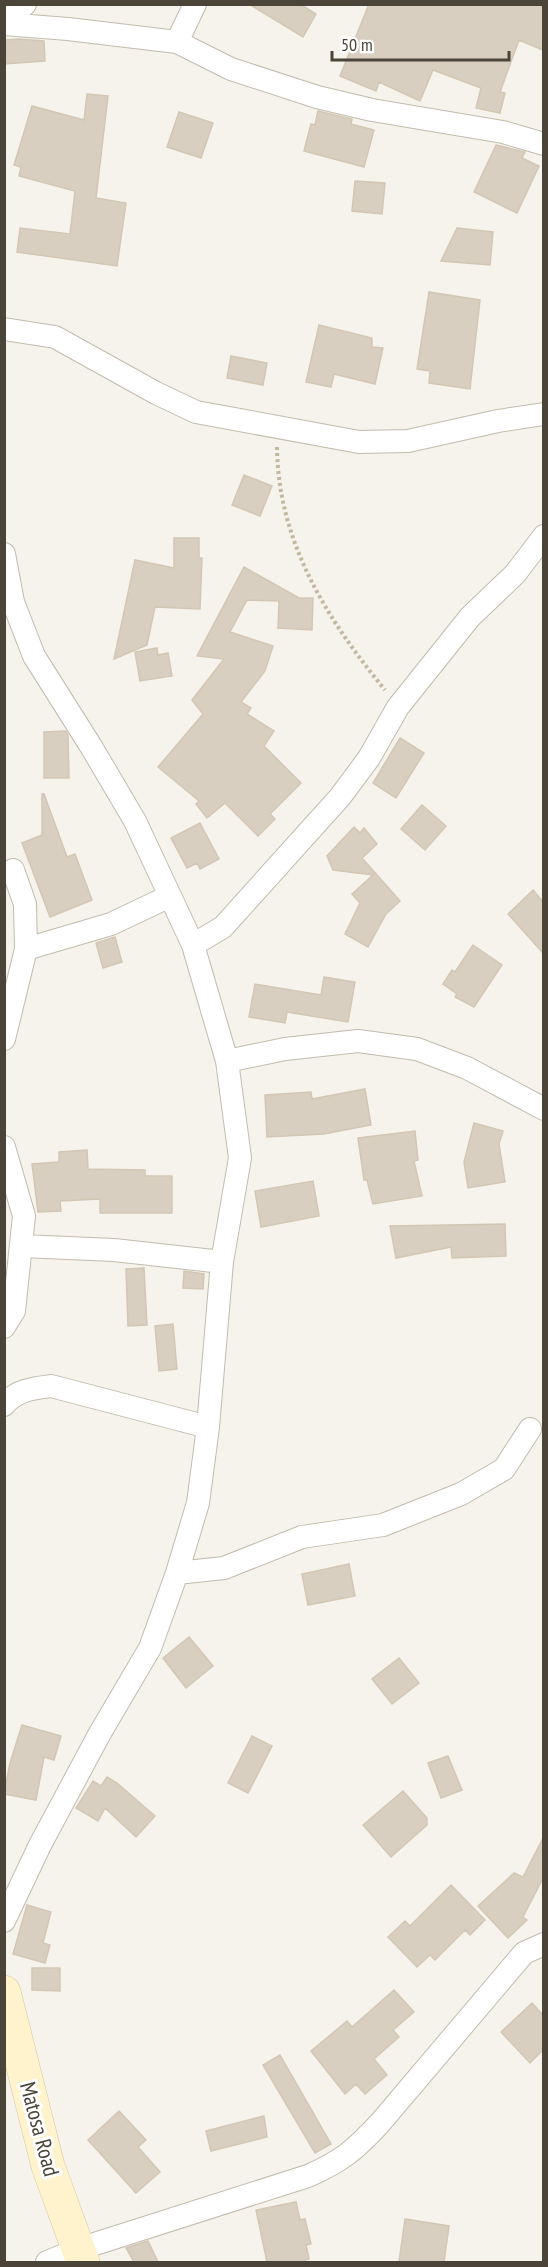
<svg xmlns="http://www.w3.org/2000/svg" width="548" height="2267" viewBox="0 0 548 2267" font-family="'PT Sans Narrow',sans-serif">
<style>
.building{fill:#d8cfc1;stroke:#d3c7b4;stroke-width:1.5}
.lines{fill:none;stroke-linecap:round;stroke-linejoin:round}
.street-casing{stroke:#c2bbae;stroke-width:24}
.secondary-casing{stroke:#d6c79b;stroke-width:34}
.path{stroke:#c4b79f;stroke-width:4;stroke-dasharray:3 3;stroke-linecap:butt}
.street{stroke:#fff;stroke-width:22}
.secondary{stroke:#fff3cd;stroke-width:33}
.labels{text-anchor:middle;stroke-width:6;stroke-linejoin:round;paint-order:stroke}
.street-label{font-size:22px;fill:#4b4439;stroke:#fff}
</style>
<rect width="100%" height="100%" fill="#f6f3ec"/>
<!-- building -->
<path class="building" d="M 249,4 L 300,4 L 316,14 L 303,37 Z
M 369,4 L 543,4 L 543,50 L 519,40 L 500,92 L 505,93 L 500,113 L 476,108 L 481,88 L 433,70 L 420,101 L 379,82 L 376,91 L 340,76 Z
M 19,39 L 44,41 L 45,61 L 4,64 L 4,40 Z
M 87,94 L 108,96 L 96,198 L 126,203 L 117,266 L 17,252 L 20,228 L 70,234 L 75,191 L 19,176 L 21,167 L 14,165 L 32,106 L 84,120 Z
M 318,111 L 352,119 L 351,124 L 374,130 L 364,167 L 304,151 L 311,124 L 315,125 Z
M 179,112 L 213,123 L 201,158 L 167,147 Z
M 496,145 L 525,152 L 522,158 L 539,166 L 517,213 L 474,192 Z
M 355,181 L 385,183 L 382,214 L 352,211 Z
M 457,228 L 493,232 L 490,265 L 441,261 Z
M 429,292 L 480,300 L 470,389 L 429,383 L 430,371 L 417,369 Z
M 319,325 L 372,338 L 372,347 L 383,348 L 375,384 L 334,374 L 331,387 L 306,382 Z
M 231,356 L 267,363 L 263,385 L 227,378 Z
M 244,475 L 272,486 L 260,516 L 232,505 Z
M 174,538 L 199,538 L 199,558 L 202,558 L 200,609 L 155,607 L 147,645 L 114,659 L 135,560 L 174,568 Z
M 244,567 L 299,598 L 313,598 L 312,630 L 278,628 L 279,601 L 247,600 L 230,632 L 273,646 L 265,671 L 241,702 L 251,708 L 247,714 L 274,731 L 264,746 L 301,783 L 270,814 L 275,819 L 258,836 L 225,803 L 207,818 L 196,804 L 199,801 L 158,767 L 203,714 L 192,700 L 224,659 L 197,656 Z
M 157,648 L 158,655 L 168,653 L 172,676 L 140,681 L 135,652 Z
M 66,731 L 68,736 L 69,778 L 44,778 L 44,732 Z
M 400,738 L 424,753 L 396,798 L 373,783 Z
M 42,794 L 44,794 L 67,857 L 75,854 L 92,900 L 50,917 L 22,843 L 42,835 Z
M 422,805 L 446,826 L 425,850 L 401,829 Z
M 200,823 L 219,859 L 200,869 L 197,863 L 187,868 L 171,838 Z
M 354,827 L 360,833 L 364,828 L 377,844 L 362,858 L 400,901 L 386,914 L 368,947 L 345,934 L 360,903 L 352,894 L 373,875 L 333,870 L 327,856 Z
M 533,890 L 543,902 L 543,953 L 508,914 Z
M 115,937 L 122,962 L 103,968 L 96,943 Z
M 473,945 L 502,965 L 474,1007 L 455,997 L 457,994 L 443,984 L 452,970 L 455,972 Z
M 324,977 L 355,982 L 348,1022 L 287,1012 L 285,1023 L 249,1017 L 255,984 L 321,995 Z
M 365,1089 L 371,1125 L 324,1134 L 267,1137 L 265,1095 L 311,1092 L 312,1099 Z
M 474,1123 L 503,1131 L 499,1144 L 505,1182 L 468,1188 L 464,1162 Z
M 415,1131 L 418,1160 L 414,1161 L 422,1196 L 373,1204 L 367,1180 L 364,1180 L 358,1138 Z
M 87,1150 L 88,1169 L 145,1170 L 145,1176 L 172,1176 L 172,1213 L 100,1213 L 100,1199 L 60,1201 L 61,1211 L 38,1212 L 32,1164 L 59,1162 L 59,1152 Z
M 313,1181 L 319,1216 L 261,1227 L 255,1191 Z
M 505,1224 L 506,1256 L 452,1258 L 451,1247 L 396,1258 L 390,1226 Z
M 144,1268 L 147,1325 L 128,1326 L 126,1269 Z
M 184,1271 L 204,1274 L 203,1289 L 183,1288 Z
M 173,1324 L 177,1369 L 159,1371 L 155,1326 Z
M 349,1564 L 355,1596 L 308,1605 L 302,1574 Z
M 189,1637 L 213,1666 L 186,1688 L 163,1658 Z
M 399,1658 L 419,1683 L 392,1704 L 372,1679 Z
M 22,1725 L 61,1736 L 54,1760 L 44,1757 L 36,1800 L 4,1794 L 10,1763 Z
M 252,1736 L 272,1746 L 248,1793 L 228,1783 Z
M 448,1756 L 462,1790 L 441,1798 L 428,1763 Z
M 107,1777 L 117,1783 L 155,1816 L 136,1837 L 105,1808 L 98,1821 L 76,1808 L 93,1781 L 101,1786 Z
M 403,1791 L 427,1818 L 427,1825 L 391,1857 L 363,1825 Z
M 543,1838 L 543,1878 L 523,1917 L 527,1920 L 508,1938 L 478,1906 L 514,1873 L 523,1877 Z
M 451,1885 L 485,1920 L 470,1935 L 465,1930 L 435,1960 L 430,1955 L 417,1967 L 388,1937 L 405,1921 L 410,1926 Z
M 27,1905 L 51,1912 L 43,1943 L 50,1945 L 45,1963 L 13,1954 Z
M 32,1968 L 60,1968 L 60,1991 L 32,1990 Z
M 394,1990 L 414,2012 L 393,2030 L 399,2037 L 374,2059 L 387,2075 L 365,2094 L 356,2084 L 345,2094 L 311,2051 L 347,2021 L 352,2027 Z
M 532,2003 L 543,2015 L 543,2050 L 530,2063 L 501,2032 Z
M 280,2055 L 331,2144 L 315,2153 L 263,2065 Z
M 119,2111 L 146,2140 L 138,2147 L 160,2172 L 136,2193 L 88,2140 Z
M 264,2116 L 267,2137 L 211,2151 L 206,2131 Z
M 296,2202 L 300,2220 L 305,2219 L 311,2244 L 306,2245 L 309,2259 L 305,2260 L 306,2262 L 267,2262 L 256,2210 Z
M 405,2219 L 449,2226 L 444,2262 L 399,2262 Z
M 148,2241 L 158,2262 L 134,2262 L 126,2248 Z"/>
<g class="lines">
<defs>
<path id="street" d="M 4,24 L 68,29 L 177,42 L 231,69 L 317,97 L 372,110 L 503,132 L 544,144
M 4,24 L 25,4
M 177,42 L 195,4
M 4,329 L 55,337 L 156,393 L 196,412 L 359,442 L 408,441 L 498,421 L 544,414
M 4,554 L 13,602 L 34,656 L 92,748 L 135,821 L 193,945 L 227,1061 L 240,1158 L 222,1262 L 208,1427 L 198,1503 L 177,1573 L 150,1648 L 100,1733 L 40,1845 L 4,1921
M 193,945 L 223,927 L 340,797 L 369,758 L 398,707 L 470,617 L 515,574 L 544,536
M 26,949 L 111,924 L 170,896
M 4,1039 L 26,949 L 25,904 L 13,870
M 227,1061 L 285,1049 L 358,1041 L 417,1049 L 467,1068 L 544,1109
M 4,1147 L 24,1216 L 14,1311 L 4,1327
M 22,1246 L 114,1250 L 222,1262
M 4,1405 C 16,1390 34,1388 51,1386 L 208,1427
M 177,1573 L 224,1568 L 302,1537 L 383,1525 L 461,1494 L 504,1469 L 530,1429
M 47,2262 L 79,2249 L 308,2176 C 342,2161 355,2150 380,2123 L 524,1953 L 544,1944"/>
<path id="secondary" d="M 4,1992 L 48,2166 L 83,2262"/>
</defs>
<!-- street casing -->
<use href="#street" class="street-casing"/>
<!-- secondary casing -->
<use href="#secondary" class="secondary-casing"/>
<!-- path -->
<path class="path" d="M 277,447 C 278,542 327,619 385,690"/>
<!-- street -->
<use href="#street" class="street"/>
<!-- secondary -->
<use href="#secondary" class="secondary"/>
</g>
<g class="labels">
<!-- street labels -->
<g class="street-label">
<text transform="translate(40 2129) rotate(75)" y="8">Matosa Road</text>
</g>
</g>
<!-- border -->
<rect width="548" height="2267" fill="none" stroke="#4b4439" stroke-width="12"/>
<!-- scale -->
<path d="M332 51v9h177v-9" fill="none" stroke="#4b4439" stroke-width="3"/>
<text x="341" y="51" font-size="18" fill="#4b4439" stroke="#ffffff" stroke-width="4.5" paint-order="stroke">50 m</text>
</svg>
